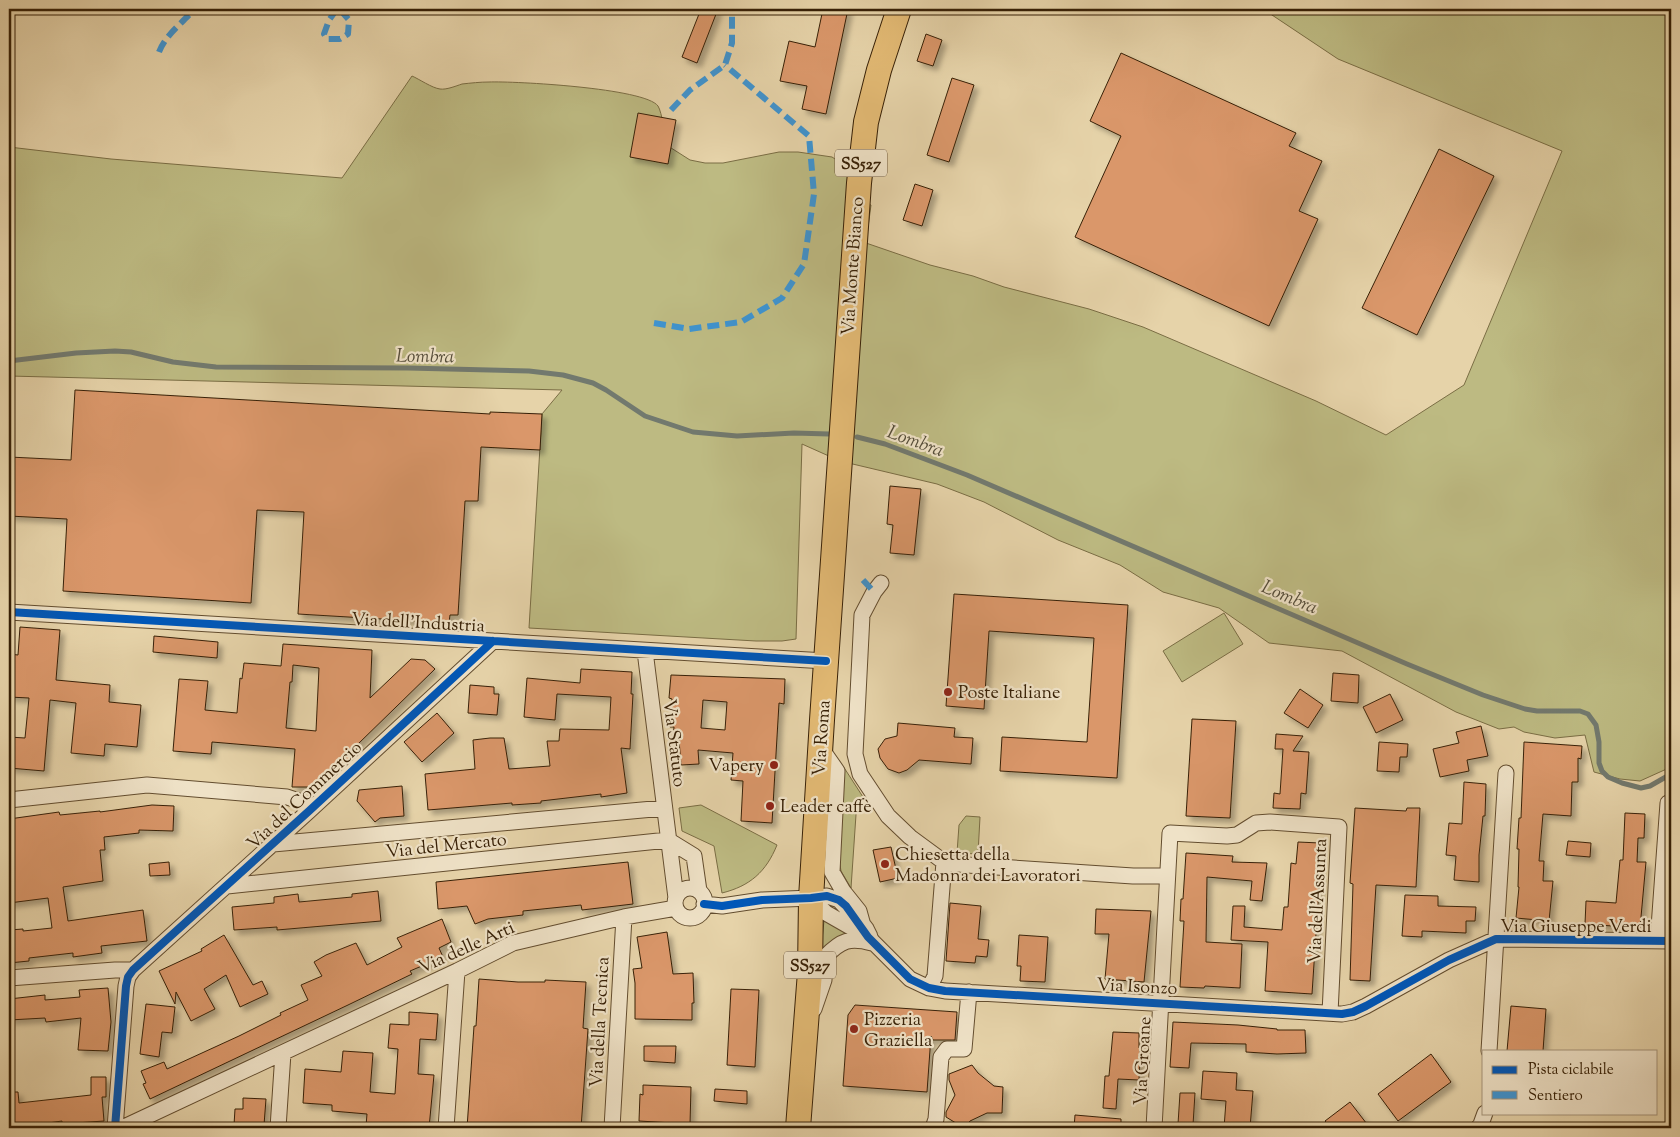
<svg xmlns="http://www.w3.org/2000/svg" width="1680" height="1137" viewBox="0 0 1680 1137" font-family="'Sorts Mill Goudy',serif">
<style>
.green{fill:#bdba82;stroke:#7a6d44}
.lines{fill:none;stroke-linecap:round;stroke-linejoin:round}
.stream{stroke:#72796e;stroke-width:5}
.building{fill:#da976a;stroke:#372006;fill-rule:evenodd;filter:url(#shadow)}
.minor-casing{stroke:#634d2f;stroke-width:17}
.tertiary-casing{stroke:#634d2f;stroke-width:21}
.primary-casing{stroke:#372006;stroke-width:26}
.minor{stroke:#efe2c7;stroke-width:15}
.tertiary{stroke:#efe2c7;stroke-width:19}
.primary{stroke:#e3ba74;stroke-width:24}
.quiet{stroke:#3e94d1;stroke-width:6;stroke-dasharray:12 6;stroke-linecap:butt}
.cycleway-casing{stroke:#efe2c7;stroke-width:11}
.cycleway{stroke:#0057b8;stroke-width:8}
.poi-dot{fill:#8f2418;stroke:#efe2c7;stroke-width:2}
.labels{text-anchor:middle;stroke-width:4.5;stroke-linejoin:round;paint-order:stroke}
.shield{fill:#efe2c7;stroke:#6e5a40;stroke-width:1}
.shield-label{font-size:16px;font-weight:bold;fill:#372006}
.street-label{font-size:18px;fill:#372006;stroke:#efe2c7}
.poi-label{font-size:18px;fill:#372006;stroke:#efe2c7;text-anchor:start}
.water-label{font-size:19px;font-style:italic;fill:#554d3a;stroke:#efe2c7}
</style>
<defs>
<filter id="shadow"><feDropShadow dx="4.5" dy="4.5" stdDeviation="2.5" flood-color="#0004"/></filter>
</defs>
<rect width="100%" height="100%" fill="#e6d3a9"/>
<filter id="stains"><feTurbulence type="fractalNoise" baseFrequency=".004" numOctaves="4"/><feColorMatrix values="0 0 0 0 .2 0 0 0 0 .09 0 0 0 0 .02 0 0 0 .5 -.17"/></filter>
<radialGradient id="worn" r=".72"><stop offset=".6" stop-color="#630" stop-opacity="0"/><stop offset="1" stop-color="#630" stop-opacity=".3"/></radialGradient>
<!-- green -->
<path class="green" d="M 1263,9 L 1671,9 L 1671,767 L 1640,781 L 1620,779 L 1594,772 L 1585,735 L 1555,738 L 1524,732 L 1514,727 L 1499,729 L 1456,712 L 1342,651 L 1269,643 L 1219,608 L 1163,592 L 1120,565 L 1058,540 L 984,502 L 937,484 L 840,461 L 802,444 L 796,639 L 782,641 L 756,641 L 529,628 L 542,414 L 562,390 L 9,376 L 9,147 L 111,159 L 342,178 L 412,76 C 419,79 432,88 440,89 C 446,90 456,86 462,84 C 471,83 480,82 489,82 C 514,81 645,88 658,106 C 662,112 665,137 668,146 L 690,160 L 705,163 L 723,163 L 779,152 L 798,152 L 832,157 L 849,168 L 849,197 L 871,205 L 866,243 L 930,265 L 973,276 L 1004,287 L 1089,309 L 1143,327 L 1316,401 L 1386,435 L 1464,385 L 1562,151 L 1338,59 Z
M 1224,613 L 1243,644 L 1182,682 L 1163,651 Z
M 843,766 L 863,797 L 857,800 L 851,888 L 841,871 L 838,853 Z
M 701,805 L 777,845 C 766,872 750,886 722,893 L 714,846 L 682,831 L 679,808 Z
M 966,816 L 980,817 L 978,854 L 957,853 L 959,825 Z
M 825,920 L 849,934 L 836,938 L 823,950 L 821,949 L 824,921 Z"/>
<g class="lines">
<!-- stream -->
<path class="stream" d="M 9,361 L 76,353 L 115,351 L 131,352 L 173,362 L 216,367 L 408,368 L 529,371 L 563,375 L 593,383 L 606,390 L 645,416 L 693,432 L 737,436 L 794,433 L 829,434
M 857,437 L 885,444 L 967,475 L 1407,664 L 1483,695 L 1525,709 L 1537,711 L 1580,711 L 1588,714 L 1596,725 L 1599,742 L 1599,763 L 1602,771 L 1608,777 L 1622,783 L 1641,788 L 1650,786 L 1671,774"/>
</g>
<!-- building -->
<path class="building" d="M 701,9 L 718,9 L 697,63 L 682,57 Z
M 823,9 L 848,9 L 826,114 L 802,109 L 807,86 L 780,81 L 789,41 L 815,47 Z
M 926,34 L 942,40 L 933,66 L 917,61 Z
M 1121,53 L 1296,133 L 1289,146 L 1322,161 L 1299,211 L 1318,219 L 1269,326 L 1075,237 L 1121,136 L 1090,121 Z
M 952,78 L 974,85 L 949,162 L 927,155 Z
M 638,113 L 676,120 L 668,164 L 630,157 Z
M 1439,149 L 1494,176 L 1417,335 L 1362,308 Z
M 915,184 L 933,190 L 922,226 L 903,220 Z
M 75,390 L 490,414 L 490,412 L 542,414 L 540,450 L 481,447 L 478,501 L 465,501 L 458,615 L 450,615 L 449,623 L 298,614 L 304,512 L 257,510 L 251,603 L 63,591 L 67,519 L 9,516 L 9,457 L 71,460 Z
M 890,486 L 921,489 L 914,555 L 890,553 L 893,525 L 887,524 Z
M 954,594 L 1128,605 L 1117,778 L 1000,771 L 1002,737 L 1087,742 L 1094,638 L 989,631 L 984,709 L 946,706 Z
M 20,627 L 60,630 L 56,680 L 110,685 L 109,702 L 141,705 L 137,747 L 105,744 L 104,756 L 71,753 L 76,703 L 50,700 L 44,771 L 9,768 L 9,737 L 25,738 L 29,698 L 9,697 L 9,654 L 18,655 Z
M 154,636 L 218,642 L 217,658 L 153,652 Z
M 283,644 L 372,650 L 370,698 L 411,659 L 425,660 L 435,669 L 357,745 L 356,752 L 321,787 L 292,787 L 295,749 L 212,742 L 211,754 L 173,751 L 179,679 L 208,681 L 205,710 L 237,713 L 240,678 L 242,679 L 244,663 L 281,666 ZM 293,665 L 319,668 L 316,731 L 286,728 L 290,682 L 292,682 Z
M 581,669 L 632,672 L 631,694 L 633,694 L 630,749 L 621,748 L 627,793 L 601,797 L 601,794 L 541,801 L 541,803 L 512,805 L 512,803 L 428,810 L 425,774 L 475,769 L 473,740 L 490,738 L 504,738 L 509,769 L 550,766 L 547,741 L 559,741 L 560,729 L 609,730 L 611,697 L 557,694 L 555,720 L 524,717 L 527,678 L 580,683 Z
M 1333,673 L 1359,675 L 1358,703 L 1331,701 Z
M 671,675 L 785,679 L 784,704 L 779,703 L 772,823 L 741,821 L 743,781 L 731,780 L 733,753 L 698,750 L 699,764 L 681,765 L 679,740 L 673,739 L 674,727 L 670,727 L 672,699 L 669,698 ZM 703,700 L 727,702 L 725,730 L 701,728 Z
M 470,685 L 494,687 L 494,694 L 499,694 L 497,715 L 468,713 Z
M 1300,689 L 1323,705 L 1308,728 L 1284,713 Z
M 1390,694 L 1403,720 L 1376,733 L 1363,707 Z
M 437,713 L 454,733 L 422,762 L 404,742 Z
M 1192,719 L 1236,721 L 1230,818 L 1186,816 Z
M 898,723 L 955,728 L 954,737 L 973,738 L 971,764 L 919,760 L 907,770 L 899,773 L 888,769 L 880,758 L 878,749 L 885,739 L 897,736 Z
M 1481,726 L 1488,756 L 1467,760 L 1469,771 L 1440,777 L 1433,749 L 1459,743 L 1456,732 Z
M 1276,734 L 1303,736 L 1293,751 L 1309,752 L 1306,794 L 1301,793 L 1300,809 L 1273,808 L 1274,793 L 1280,794 L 1283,749 L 1275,749 Z
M 1379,742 L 1408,744 L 1407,757 L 1400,757 L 1399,772 L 1377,771 Z
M 1524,742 L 1582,746 L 1581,759 L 1578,758 L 1578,782 L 1572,782 L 1571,816 L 1543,814 L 1539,861 L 1544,861 L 1543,881 L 1553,881 L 1549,921 L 1516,918 L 1519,887 L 1518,887 L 1519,849 L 1517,849 L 1519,818 L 1521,818 Z
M 1464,782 L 1486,784 L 1485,816 L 1483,816 L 1479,855 L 1479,882 L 1454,880 L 1456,856 L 1446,855 L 1449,823 L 1462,824 Z
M 402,786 L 404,816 L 380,818 L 375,822 L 357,801 L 359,790 Z
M 152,805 L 174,806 L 173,831 L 139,830 L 139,833 L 104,837 L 105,850 L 100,850 L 103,881 L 63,887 L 68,921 L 143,910 L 147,941 L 101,946 L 102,953 L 73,957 L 73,953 L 29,958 L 29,961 L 9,963 L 9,930 L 23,929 L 23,931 L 52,928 L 48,898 L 9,903 L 9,880 L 11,880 L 9,857 L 9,819 L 59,812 L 60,815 L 100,811 L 100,812 Z
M 1355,808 L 1406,811 L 1407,808 L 1420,808 L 1416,887 L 1376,885 L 1370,981 L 1350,980 L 1353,884 L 1350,883 Z
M 1625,813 L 1645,814 L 1644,838 L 1638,838 L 1637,862 L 1646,862 L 1640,928 L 1585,924 L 1586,901 L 1616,903 L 1620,860 L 1623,860 Z
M 1568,841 L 1591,843 L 1590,857 L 1566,855 Z
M 1298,842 L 1320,843 L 1318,872 L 1320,873 L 1312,994 L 1265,991 L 1268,942 L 1231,940 L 1233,906 L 1245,906 L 1244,927 L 1282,930 L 1284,907 L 1288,907 L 1291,863 L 1296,864 Z
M 891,847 L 898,878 L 880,882 L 873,850 Z
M 1186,853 L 1233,856 L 1232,862 L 1267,863 L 1262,901 L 1250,900 L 1252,881 L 1207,877 L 1206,942 L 1242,944 L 1240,988 L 1205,986 L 1204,988 L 1180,987 L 1184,921 L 1180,921 L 1181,899 L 1183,899 Z
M 169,862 L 170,875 L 150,876 L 149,864 Z
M 628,862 L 633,904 L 582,910 L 581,905 L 523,911 L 523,915 L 488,919 L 475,924 L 467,906 L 438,909 L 436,882 Z
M 378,891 L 381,921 L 277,930 L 277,927 L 234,930 L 232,907 L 274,903 L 274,897 L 298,894 L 299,902 L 352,897 L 352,894 Z
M 1405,895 L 1438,896 L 1438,906 L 1476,907 L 1475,921 L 1466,921 L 1466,933 L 1422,931 L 1422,937 L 1402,936 Z
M 950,903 L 981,906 L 978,939 L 989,940 L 987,957 L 976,956 L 975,963 L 946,961 Z
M 1096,909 L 1151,911 L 1144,982 L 1105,979 L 1109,934 L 1095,934 Z
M 442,919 L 451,942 L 439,948 L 443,957 L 410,971 L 412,974 L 348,1005 L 150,1099 L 143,1084 L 146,1083 L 141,1071 L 164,1062 L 167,1069 L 239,1036 L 281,1015 L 280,1013 L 308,1000 L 301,985 L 322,976 L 314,962 L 326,955 L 356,943 L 367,965 L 402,947 L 397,938 Z
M 667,932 L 673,974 L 693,973 L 694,1003 L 692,1003 L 692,1020 L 635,1019 L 635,983 L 633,969 L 642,968 L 637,937 Z
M 224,935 L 253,985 L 262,981 L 268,994 L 240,1007 L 226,975 L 204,989 L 215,1009 L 191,1021 L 176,992 L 175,1004 L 159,971 L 202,951 L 201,949 Z
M 1019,935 L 1048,937 L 1045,982 L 1020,981 L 1021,966 L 1017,966 Z
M 479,979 L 518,982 L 545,982 L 545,980 L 586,982 L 583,1028 L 588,1029 L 581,1128 L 467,1128 L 474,1026 L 476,1026 Z
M 108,988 L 111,1022 L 108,1051 L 78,1050 L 81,1018 L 46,1022 L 45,1018 L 9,1020 L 9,999 L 45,995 L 45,1000 L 80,997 L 79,990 Z
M 731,989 L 759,990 L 755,1067 L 727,1065 Z
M 146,1004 L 175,1007 L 172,1033 L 162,1032 L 159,1057 L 140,1054 Z
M 855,1005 L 957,1012 L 955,1040 L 933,1040 L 931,1036 L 927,1092 L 843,1086 L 848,1015 Z
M 1511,1006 L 1546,1009 L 1543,1051 L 1507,1051 Z
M 409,1012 L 438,1014 L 436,1040 L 420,1039 L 418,1074 L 434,1075 L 429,1128 L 366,1126 L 367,1114 L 332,1111 L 332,1105 L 303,1103 L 305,1069 L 341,1072 L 343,1051 L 373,1053 L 370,1092 L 395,1094 L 398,1049 L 388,1048 L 390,1024 L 409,1025 Z
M 1173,1022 L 1238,1025 L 1277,1029 L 1277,1030 L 1305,1030 L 1306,1053 L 1277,1054 L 1246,1052 L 1246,1044 L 1191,1043 L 1189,1068 L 1170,1067 Z
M 1113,1032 L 1139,1033 L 1139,1048 L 1140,1048 L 1139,1080 L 1118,1079 L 1116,1109 L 1103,1108 L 1105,1076 L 1109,1076 Z
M 644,1046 L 676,1046 L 675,1063 L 644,1061 Z
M 1431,1054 L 1451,1082 L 1398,1121 L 1378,1094 Z
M 972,1065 L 978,1073 L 994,1086 L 1003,1087 L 1002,1113 L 987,1113 L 970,1121 L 964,1128 L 946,1117 L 946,1112 L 955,1095 L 949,1080 L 949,1074 Z
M 1203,1071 L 1237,1073 L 1236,1090 L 1253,1091 L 1250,1128 L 1224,1128 L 1226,1101 L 1201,1099 Z
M 91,1077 L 106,1077 L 106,1097 L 102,1097 L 104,1121 L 62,1124 L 62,1121 L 21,1127 L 21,1128 L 9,1128 L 9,1092 L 18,1092 L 19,1103 L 91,1095 Z
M 643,1085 L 691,1087 L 690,1124 L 639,1121 L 640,1094 L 643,1095 Z
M 715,1089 L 747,1091 L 747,1104 L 714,1101 Z
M 1180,1093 L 1195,1093 L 1193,1125 L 1178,1124 Z
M 243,1098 L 266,1099 L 264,1125 L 234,1125 L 235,1109 L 243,1109 Z
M 1350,1102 L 1370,1128 L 1331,1128 L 1325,1121 Z
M 1075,1115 L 1121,1119 L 1121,1128 L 1074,1128 Z"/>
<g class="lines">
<defs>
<path id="minor" d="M 881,583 L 874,592 L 862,615 L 855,754 L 860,774 L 888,816 L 910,837 L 944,862 L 967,865 L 1133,876 L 1167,876
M 9,612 L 826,661
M 645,651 L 676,898
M 821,748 L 837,771 L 832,872 L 843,891 L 859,911 L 864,929
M 9,800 L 147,785 L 287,797 L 299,801 L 309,811
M 668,840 L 694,856 L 699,891
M 273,844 L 664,808
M 227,886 L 668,840
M675 903a15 15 0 1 1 30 0a15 15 0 1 1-30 0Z
M 811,898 L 826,913 L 868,937 L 910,979 L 929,988 L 945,991 L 1342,1014 L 1353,1012 L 1366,1006 L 1449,960 L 1496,939 L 1671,941
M 704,904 L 722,906 L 762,900 L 811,898 L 827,896 L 839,900 L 850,912
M 1658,941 L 1668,803
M 9,978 L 115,970 L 133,970
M 929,988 L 935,976 L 944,862
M 814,1009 L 824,980 L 825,957 C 841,940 850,937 872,943
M 1489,1051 L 1506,773
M 115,1128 L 126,986 L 128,977 L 133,970 L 309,811 L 493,641
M 122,1128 L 457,971 L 513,943 L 624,917 L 676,908
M 278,1128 L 283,1053
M 446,1128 L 457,971
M 612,1128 L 624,917
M 933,1128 L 936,1119 L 941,1057 L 947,1049 L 964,1049 L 969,992
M 1154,1128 L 1170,833 L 1227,836 L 1237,835 L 1256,823 L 1270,822 L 1339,827 L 1330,1013
M 1478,1128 L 1481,1124 L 1485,1113"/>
<path id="tertiary" d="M 864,929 L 868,937"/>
<path id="primary" d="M 798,1128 L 810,972 L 811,898 L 822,720 L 859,183 L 866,122 L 879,70 L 899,9"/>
</defs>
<!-- minor casing -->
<use href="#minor" class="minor-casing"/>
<!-- tertiary casing -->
<use href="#tertiary" class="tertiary-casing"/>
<!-- primary casing -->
<use href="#primary" class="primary-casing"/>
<!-- minor -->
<use href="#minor" class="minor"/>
<!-- tertiary -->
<use href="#tertiary" class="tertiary"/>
<!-- primary -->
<use href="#primary" class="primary"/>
<!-- quiet -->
<path class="quiet" d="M 337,9 L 329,20 L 324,34 L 327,39 L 340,39 L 348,34 L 349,20 L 342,12 L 342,9
M 159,52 C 166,34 182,24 194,9
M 671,110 L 690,90 L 725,65 L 732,43 L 732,9
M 654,323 L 689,329 L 741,322 L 782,298 L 804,264 L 814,194 L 809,136 L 725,65
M 863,580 L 874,592"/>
<defs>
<path id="cycleway" d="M 9,612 L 826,661
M 704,904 L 722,906 L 762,900 L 811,898 L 827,896 L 839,900 L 846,906 L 868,937 L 910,979 L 929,988 L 945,991 L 1342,1014 L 1353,1012 L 1366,1006 L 1449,960 L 1496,939 L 1671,941
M 115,1128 L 126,986 L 128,977 L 133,970 L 309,811 L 493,641"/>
</defs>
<!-- cycleway casing -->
<use href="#cycleway" class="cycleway-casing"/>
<!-- cycleway -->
<use href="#cycleway" class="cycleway"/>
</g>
<!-- markers -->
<g class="poi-dot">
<circle cx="948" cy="692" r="5"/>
<circle cx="774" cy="765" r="5"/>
<circle cx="770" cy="806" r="5"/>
<circle cx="885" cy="864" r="5"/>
<circle cx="854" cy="1029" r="5"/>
</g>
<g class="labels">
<!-- shield labels -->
<g class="shield">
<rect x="835" y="149.5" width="52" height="27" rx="4"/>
<rect x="784" y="951.5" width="52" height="27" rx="4"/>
</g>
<g class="shield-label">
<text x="861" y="169">SS527</text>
<text x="810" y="971">SS527</text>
</g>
<!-- street labels -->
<g class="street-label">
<text transform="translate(852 266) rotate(-86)" y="6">Via Monte Bianco</text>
<text transform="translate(418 622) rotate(3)" y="6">Via dell'Industria</text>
<text transform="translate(821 738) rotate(-86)" y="6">Via Roma</text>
<text transform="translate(675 743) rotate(83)" y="6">Via Statuto</text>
<text transform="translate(304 795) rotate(-43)" y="6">Via del Commercio</text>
<text transform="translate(446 845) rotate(-6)" y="6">Via del Mercato</text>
<text transform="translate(1317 901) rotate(-87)" y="6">Via dell'Assunta</text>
<text x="1576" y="932">Via Giuseppe Verdi</text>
<text transform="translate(466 947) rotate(-24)" y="6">Via delle Arti</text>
<text transform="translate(1137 986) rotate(3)" y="6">Via Isonzo</text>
<text transform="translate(599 1022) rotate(-87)" y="6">Via della Tecnica</text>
<text transform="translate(1142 1061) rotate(-87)" y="6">Via Groane</text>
</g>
<!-- poi labels -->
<g class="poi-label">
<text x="958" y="698">Poste Italiane</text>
<text x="764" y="771" text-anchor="end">Vapery</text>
<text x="780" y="812">Leader caffè</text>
<text x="895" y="860">Chiesetta della<tspan x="895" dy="21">Madonna dei Lavoratori</tspan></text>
<text x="864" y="1025">Pizzeria<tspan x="864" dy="21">Graziella</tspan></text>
</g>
<!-- water labels -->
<g class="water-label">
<text transform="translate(425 355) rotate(1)" y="7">Lombra</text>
<text transform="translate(916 440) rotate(20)" y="7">Lombra</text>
<text transform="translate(1290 596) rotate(23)" y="7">Lombra</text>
</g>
</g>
<!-- margin -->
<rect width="1680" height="1137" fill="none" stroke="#e6d3a9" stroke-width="30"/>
<rect x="10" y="10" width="1660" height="1117" fill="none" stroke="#372006" stroke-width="2.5"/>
<rect x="15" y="15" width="1650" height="1107" fill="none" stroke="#372006"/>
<!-- legend -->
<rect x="1482" y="1050" width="175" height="65" fill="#efe2c7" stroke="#a5947a"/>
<rect x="1492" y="1066" width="25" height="8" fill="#0057b8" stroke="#a5947a"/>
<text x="1528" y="1074" font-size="15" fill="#372006">Pista ciclabile</text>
<rect x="1492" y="1091" width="25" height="8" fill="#3e94d1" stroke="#a5947a"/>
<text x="1528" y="1100" font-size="15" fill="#372006">Sentiero</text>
<rect width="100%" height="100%" filter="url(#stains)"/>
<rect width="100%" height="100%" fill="url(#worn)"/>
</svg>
